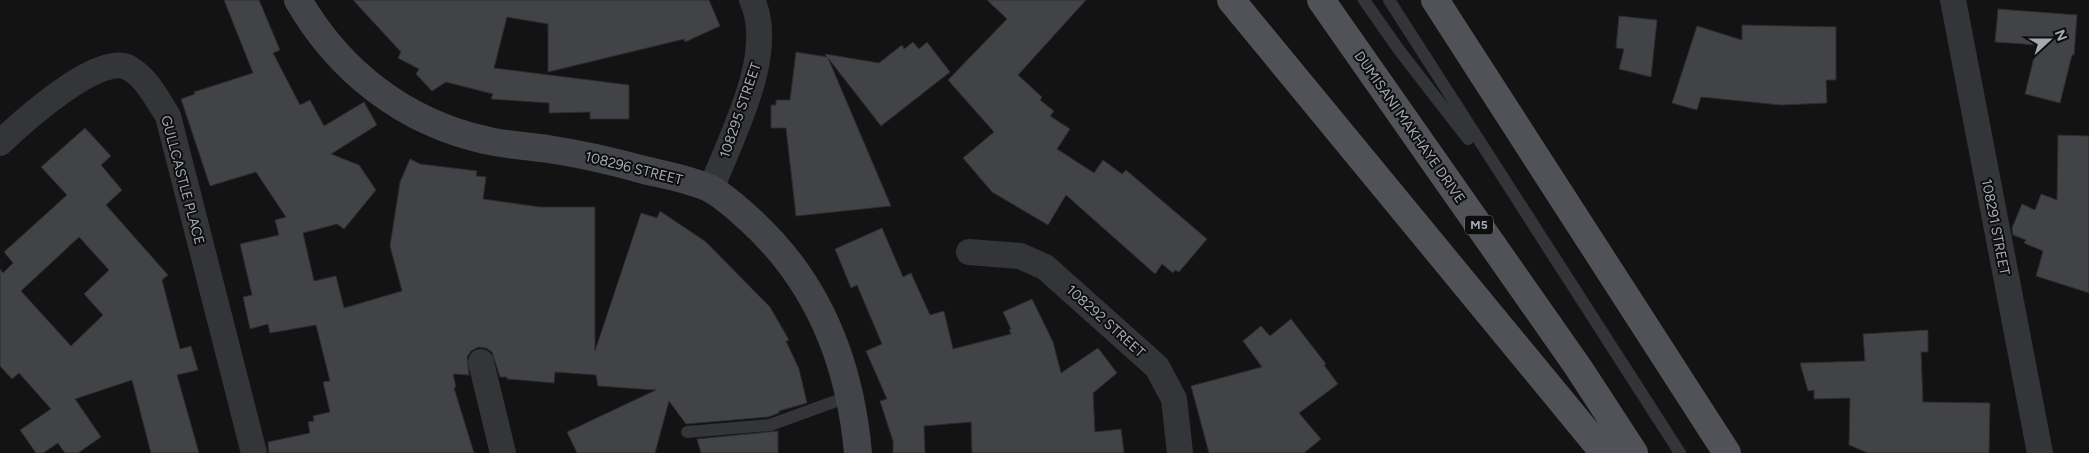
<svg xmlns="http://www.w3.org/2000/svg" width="2089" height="453" viewBox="0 0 2089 453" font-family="Figtree,sans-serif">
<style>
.building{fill:#424347;stroke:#2d2d30;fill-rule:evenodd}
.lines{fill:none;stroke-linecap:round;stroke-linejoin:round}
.lane{stroke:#343539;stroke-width:12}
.street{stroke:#343539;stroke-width:26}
.secondary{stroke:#434449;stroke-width:28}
.primary{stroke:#515257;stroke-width:28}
.labels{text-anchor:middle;stroke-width:4;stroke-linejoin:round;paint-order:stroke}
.shield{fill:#0e0e0f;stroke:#787b82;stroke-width:1}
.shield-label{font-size:12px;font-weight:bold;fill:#a6aab3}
.street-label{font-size:14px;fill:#a6aab3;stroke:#0e0e0f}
</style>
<rect width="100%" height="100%" fill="#131314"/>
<!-- building -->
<path class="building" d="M 224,0 L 259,0 L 280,50 L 273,53 L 300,105 L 310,100 L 324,126 L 364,102 L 377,125 L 331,154 L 359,165 L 376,190 L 344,229 L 337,224 L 303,233 L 314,281 L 336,276 L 344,308 L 402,291 L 390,246 L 400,182 L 410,159 L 420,164 L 477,171 L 476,176 L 486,177 L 483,199 L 540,207 L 595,207 L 595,351 L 641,213 L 657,218 L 660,211 L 706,242 L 770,307 L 789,340 L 786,341 L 799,369 L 807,403 L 779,411 L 779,413 L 768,417 L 686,424 L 669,401 L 655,453 L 577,453 L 567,432 L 656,390 L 598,386 L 596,375 L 555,372 L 554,383 L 507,379 L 507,377 L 500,377 L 492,352 L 486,348 L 478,347 L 471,351 L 467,357 L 469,375 L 453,374 L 456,387 L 454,388 L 474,453 L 269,453 L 268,442 L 310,433 L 308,422 L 314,421 L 313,416 L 330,412 L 323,382 L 330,381 L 316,325 L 270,333 L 268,324 L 250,329 L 243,297 L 252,295 L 240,244 L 279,235 L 275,220 L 286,217 L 256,172 L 210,186 L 181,99 L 195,94 L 194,92 L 253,73 Z
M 353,0 L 709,0 L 720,26 L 685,42 L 684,39 L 548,72 L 548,24 L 507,17 L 494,68 L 629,85 L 629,119 L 590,119 L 590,112 L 549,113 L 549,103 L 491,99 L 493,94 L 446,82 L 432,91 L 416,74 L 419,69 L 398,58 L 401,52 Z
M 987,0 L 1086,0 L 1018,75 L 1042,97 L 1040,100 L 1054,111 L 1050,116 L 1070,129 L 1057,149 L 1094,173 L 1103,160 L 1122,174 L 1126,170 L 1207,239 L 1179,272 L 1175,270 L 1173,273 L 1162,264 L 1155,274 L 1066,195 L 1048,225 L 992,192 L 963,158 L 994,132 L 948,80 L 1007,19 Z
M 1998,9 L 2077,15 L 2074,55 L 2072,55 L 2060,103 L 2025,94 L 2037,45 L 1995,42 Z
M 1619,16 L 1657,20 L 1651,77 L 1619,69 L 1624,49 L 1616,48 Z
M 1742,25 L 1836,27 L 1836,80 L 1826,80 L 1827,103 L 1781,105 L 1701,97 L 1697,110 L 1672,103 L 1697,26 L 1742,40 Z
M 913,42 L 919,49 L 927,42 L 950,72 L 881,126 L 828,58 L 891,206 L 796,216 L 786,128 L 771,128 L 771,105 L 776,105 L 776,100 L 790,100 L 796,52 L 827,57 L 825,54 L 879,63 L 902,45 L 904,49 Z
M 85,128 L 111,156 L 101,165 L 122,190 L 106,205 L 168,275 L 162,280 L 180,349 L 191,346 L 198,370 L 177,375 L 199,453 L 151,453 L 132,380 L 75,399 L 101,437 L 78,453 L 65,453 L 58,443 L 43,453 L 36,453 L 20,430 L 51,409 L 19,373 L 12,379 L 0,366 L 0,269 L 3,273 L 13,263 L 4,252 L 67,195 L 41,167 ZM 79,237 L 109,270 L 84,294 L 103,315 L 71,346 L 21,291 Z
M 2058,135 L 2089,136 L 2089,293 L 2036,276 L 2043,251 L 2024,243 L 2026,240 L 2013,235 L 2012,228 L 2022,204 L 2035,210 L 2041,194 L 2057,200 Z
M 882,228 L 903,277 L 911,273 L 930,315 L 944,311 L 953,349 L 1011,334 L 1009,330 L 1011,329 L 1003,312 L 1032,299 L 1053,342 L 1061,373 L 1098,348 L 1117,373 L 1093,393 L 1095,432 L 1121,429 L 1124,453 L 972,453 L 971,422 L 924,426 L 925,453 L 893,453 L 893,441 L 880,401 L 887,399 L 866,351 L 882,344 L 857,285 L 851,288 L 835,249 Z
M 1291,319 L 1326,364 L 1324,365 L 1338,384 L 1299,413 L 1321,439 L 1304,453 L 1209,453 L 1191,386 L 1262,367 L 1243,341 L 1261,326 L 1270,336 Z
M 1928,330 L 1928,352 L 1921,352 L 1923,402 L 1990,403 L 1989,453 L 1868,453 L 1849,445 L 1850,398 L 1814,399 L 1814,390 L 1808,391 L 1800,363 L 1865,361 L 1863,334 Z
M 778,431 L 778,453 L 701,453 L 697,439 Z"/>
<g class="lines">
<!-- lane -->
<path class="lane" d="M 1364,0 L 1399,50 L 1468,139
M 1389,0 L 1680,453
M 687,432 L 770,425 L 850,396"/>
<!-- street -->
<path class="street" d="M 1953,0 L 2040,453
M 0,143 C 21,123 100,51 129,68 C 147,78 157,99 168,116 L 254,453
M 711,189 C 731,137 777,53 752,0
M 969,252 L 1020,256 L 1045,267 L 1157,367 L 1174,399 L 1180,453
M 481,362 L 503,453"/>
<!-- secondary -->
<path class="secondary" d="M 298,0 C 339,71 404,122 485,140 C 505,145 527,146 548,149 C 581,154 612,161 644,170 C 666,175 688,179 709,188 C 723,195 738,209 749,219 C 818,281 850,363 858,453"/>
<!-- primary -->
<path class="primary" d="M 1231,0 L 1604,453
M 1321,0 L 1578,367 L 1634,453
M 1435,0 L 1727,453"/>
</g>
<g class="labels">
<!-- shield labels -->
<rect class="shield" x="1465" y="215.5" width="28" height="19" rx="4"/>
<g class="shield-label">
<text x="1479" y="229">M5</text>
</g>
<!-- street labels -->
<g class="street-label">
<text transform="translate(740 110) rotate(-71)" y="5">108295 STREET</text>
<text transform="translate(1410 127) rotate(55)" y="5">DUMISANI MAKHAYE DRIVE</text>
<text transform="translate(634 168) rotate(14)" y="5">108296 STREET</text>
<text transform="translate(183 180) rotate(75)" y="5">GULLCASTLE PLACE</text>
<text transform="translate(1996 227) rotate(79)" y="5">108291 STREET</text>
<text transform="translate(1106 321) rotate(42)" y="5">108292 STREET</text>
</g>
</g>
<!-- north arrow -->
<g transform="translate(2049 40) rotate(69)" stroke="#0e0e0f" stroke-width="4" paint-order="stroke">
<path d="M0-4L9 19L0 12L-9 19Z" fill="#a6aab3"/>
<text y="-8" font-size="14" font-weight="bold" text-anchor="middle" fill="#a6aab3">N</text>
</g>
</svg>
